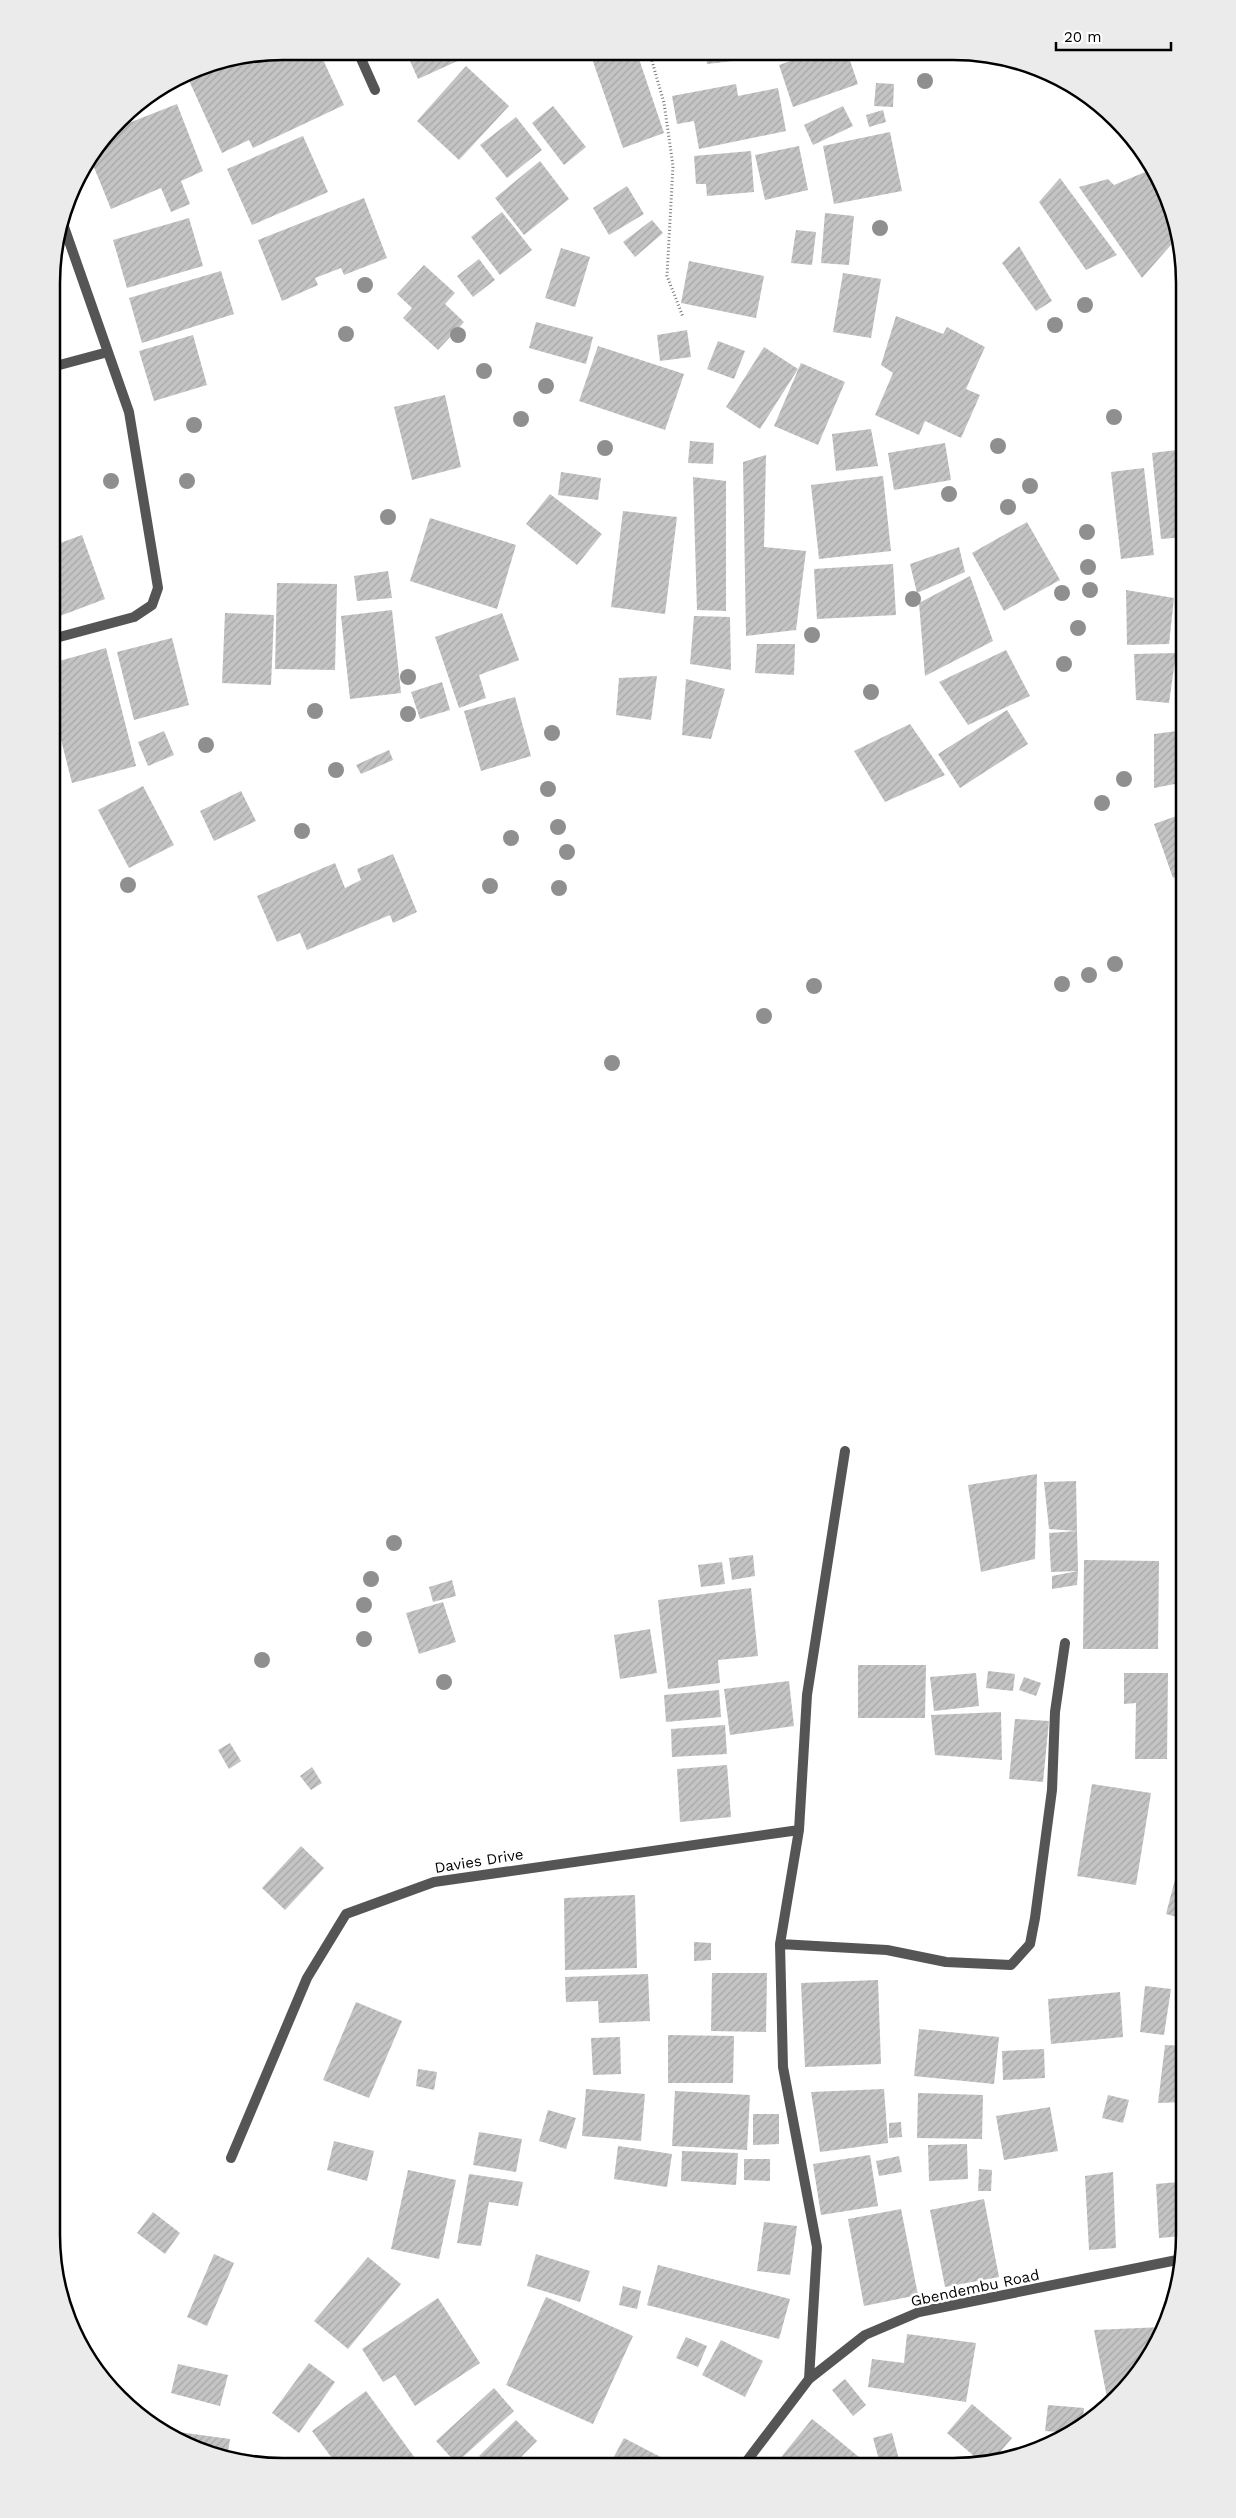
<svg xmlns="http://www.w3.org/2000/svg" width="1236" height="2518" viewBox="0 0 1236 2518" font-family="'Work Sans',sans-serif">
<style>
.building{fill:url(#building-hatch)}
.lines{fill:none;stroke-linecap:round;stroke-linejoin:round}
.path{stroke:#777;stroke-width:3;stroke-dasharray:1 2.5;stroke-linecap:butt}
.minor{stroke:#555;stroke-width:10}
.tree{fill:#8f8f8f}
.labels{text-anchor:middle;stroke-width:5;stroke-linejoin:round;paint-order:stroke}
.street-label{font-size:15px;fill:#000;stroke:#fff}
.rim{fill:none;stroke:#000;stroke-width:2.5}
</style>
<defs>
<pattern id="building-hatch" width="6" height="6" patternUnits="userSpaceOnUse" patternTransform="scale(1.25)"><rect width="6" height="6" fill="#c4c4c4"/><path d="M-1 1l2-2M0 6l6-6M5 7l2-2" fill="none" stroke="#a7a7a7"/></pattern>
</defs>
<rect width="100%" height="100%" fill="#fff"/>
<!-- building -->
<path class="building" d="M 283,51 L 319,51 L 344,105 L 253,148 L 249,140 L 222,153 L 186,74 L 195,69 Z
M 406,52 L 462,52 L 464,58 L 418,79 Z
M 590,53 L 637,53 L 664,133 L 623,148 Z
M 661,54 L 688,54 L 688,55 L 661,58 Z
M 706,54 L 732,54 L 733,61 L 707,64 Z
M 810,54 L 848,55 L 858,84 L 793,107 L 779,65 Z
M 466,66 L 509,106 L 459,160 L 417,121 Z
M 876,83 L 894,84 L 893,107 L 874,106 Z
M 736,84 L 738,96 L 778,88 L 786,131 L 699,149 L 694,121 L 677,124 L 672,96 Z
M 177,104 L 203,171 L 181,181 L 190,204 L 171,212 L 161,188 L 111,209 L 91,160 L 116,128 Z
M 553,106 L 586,147 L 564,165 L 532,123 Z
M 843,106 L 853,126 L 813,145 L 804,125 Z
M 883,110 L 886,122 L 869,127 L 866,115 Z
M 516,117 L 542,150 L 507,178 L 480,145 Z
M 890,132 L 902,191 L 834,204 L 823,146 Z
M 303,136 L 328,192 L 252,225 L 227,169 Z
M 799,146 L 808,190 L 765,200 L 755,155 Z
M 751,151 L 754,192 L 707,196 L 706,184 L 696,184 L 694,156 Z
M 540,161 L 569,199 L 524,235 L 495,198 Z
M 1150,170 L 1175,225 L 1177,238 L 1142,278 L 1079,187 L 1108,179 L 1114,185 Z
M 1060,178 L 1117,255 L 1086,270 L 1039,202 Z
M 627,186 L 644,214 L 609,235 L 593,208 Z
M 364,198 L 387,258 L 344,275 L 341,268 L 315,278 L 318,285 L 282,301 L 258,240 Z
M 502,212 L 532,250 L 500,275 L 471,237 Z
M 825,213 L 854,216 L 849,265 L 821,263 Z
M 189,218 L 203,266 L 127,288 L 113,240 Z
M 652,220 L 663,233 L 635,257 L 623,242 Z
M 796,230 L 816,232 L 812,265 L 791,263 Z
M 1019,246 L 1052,301 L 1036,311 L 1002,263 Z
M 561,248 L 590,257 L 575,307 L 545,298 Z
M 479,259 L 495,280 L 473,297 L 457,276 Z
M 689,261 L 764,276 L 756,318 L 681,303 Z
M 424,265 L 455,293 L 445,304 L 464,322 L 438,350 L 403,318 L 412,308 L 397,294 Z
M 221,271 L 234,314 L 142,343 L 129,298 Z
M 843,273 L 881,279 L 871,338 L 833,332 Z
M 896,316 L 943,334 L 947,327 L 985,347 L 966,389 L 980,395 L 961,438 L 925,421 L 919,435 L 875,415 L 893,373 L 881,365 Z
M 536,322 L 593,337 L 586,364 L 529,348 Z
M 687,330 L 691,357 L 660,361 L 657,335 Z
M 193,335 L 207,385 L 154,401 L 139,351 Z
M 718,341 L 745,351 L 734,379 L 707,369 Z
M 598,346 L 684,374 L 665,430 L 579,401 Z
M 764,347 L 798,369 L 760,429 L 726,407 Z
M 801,363 L 845,382 L 818,445 L 774,426 Z
M 445,395 L 461,467 L 412,480 L 394,407 Z
M 871,429 L 878,466 L 836,471 L 832,434 Z
M 690,441 L 714,443 L 713,464 L 688,463 Z
M 945,443 L 951,480 L 894,490 L 888,453 Z
M 1185,449 L 1185,537 L 1161,539 L 1152,453 Z
M 766,455 L 764,547 L 806,551 L 796,630 L 746,636 L 743,462 Z
M 1144,468 L 1154,555 L 1121,559 L 1111,472 Z
M 561,472 L 601,478 L 598,500 L 558,495 Z
M 883,476 L 891,551 L 819,559 L 811,485 Z
M 693,477 L 726,481 L 726,611 L 697,610 Z
M 550,494 L 602,534 L 577,565 L 526,524 Z
M 623,511 L 677,517 L 665,614 L 611,607 Z
M 430,518 L 516,545 L 497,609 L 410,581 Z
M 1027,522 L 1060,580 L 1004,611 L 972,553 Z
M 82,535 L 105,599 L 52,619 L 52,546 Z
M 959,547 L 965,572 L 917,593 L 910,564 Z
M 893,564 L 896,615 L 817,619 L 814,569 Z
M 388,571 L 392,598 L 357,601 L 354,576 Z
M 970,576 L 993,641 L 925,676 L 919,603 Z
M 277,583 L 337,584 L 335,670 L 275,669 Z
M 1126,590 L 1174,598 L 1169,644 L 1127,645 Z
M 392,610 L 401,693 L 350,699 L 341,616 Z
M 225,613 L 274,615 L 271,685 L 222,683 Z
M 502,613 L 519,660 L 479,675 L 486,698 L 459,708 L 435,637 Z
M 694,616 L 730,617 L 731,670 L 690,664 Z
M 172,638 L 189,705 L 134,720 L 117,652 Z
M 757,644 L 795,644 L 794,675 L 755,673 Z
M 106,648 L 136,766 L 72,783 L 52,704 L 52,663 Z
M 1006,650 L 1030,696 L 968,725 L 939,682 Z
M 1176,653 L 1169,703 L 1136,700 L 1134,654 Z
M 1183,656 L 1185,668 L 1182,668 Z
M 657,676 L 651,720 L 616,715 L 619,678 Z
M 1181,676 L 1185,676 L 1185,723 L 1179,723 Z
M 686,679 L 725,689 L 711,739 L 682,735 Z
M 442,682 L 450,710 L 420,719 L 411,692 Z
M 515,697 L 531,756 L 481,771 L 464,711 Z
M 1007,710 L 1028,744 L 960,788 L 938,754 Z
M 910,724 L 945,775 L 885,802 L 854,751 Z
M 1185,730 L 1185,782 L 1154,788 L 1154,734 Z
M 164,731 L 174,755 L 148,766 L 138,742 Z
M 389,750 L 393,760 L 361,774 L 356,765 Z
M 143,786 L 174,845 L 129,868 L 98,810 Z
M 241,791 L 256,821 L 214,841 L 200,811 Z
M 52,796 L 60,819 L 52,822 Z
M 1185,813 L 1185,873 L 1173,878 L 1154,824 Z
M 393,854 L 417,912 L 393,923 L 390,915 L 307,950 L 300,933 L 277,942 L 257,896 L 335,863 L 345,888 L 361,880 L 357,869 Z
M 1037,1474 L 1035,1559 L 981,1572 L 968,1485 Z
M 1076,1481 L 1077,1531 L 1049,1529 L 1044,1482 Z
M 1077,1531 L 1078,1571 L 1051,1572 L 1049,1533 Z
M 1181,1552 L 1184,1552 L 1184,1566 L 1183,1566 Z
M 753,1555 L 755,1576 L 732,1580 L 729,1558 Z
M 1084,1560 L 1159,1561 L 1158,1649 L 1083,1649 Z
M 722,1562 L 725,1584 L 701,1587 L 698,1565 Z
M 1078,1571 L 1077,1585 L 1052,1589 L 1052,1576 Z
M 452,1580 L 456,1596 L 433,1602 L 429,1587 Z
M 751,1588 L 758,1656 L 718,1660 L 720,1683 L 668,1689 L 658,1600 Z
M 443,1602 L 456,1642 L 419,1654 L 406,1613 Z
M 650,1629 L 657,1673 L 620,1679 L 614,1635 Z
M 858,1665 L 926,1665 L 925,1718 L 858,1718 Z
M 988,1671 L 1015,1674 L 1013,1691 L 986,1688 Z
M 976,1673 L 979,1706 L 934,1711 L 930,1677 Z
M 1124,1673 L 1168,1673 L 1167,1759 L 1135,1759 L 1136,1703 L 1124,1704 Z
M 1024,1677 L 1041,1683 L 1036,1696 L 1019,1690 Z
M 789,1681 L 794,1726 L 730,1735 L 724,1689 Z
M 719,1690 L 721,1717 L 666,1722 L 664,1695 Z
M 1001,1712 L 1002,1760 L 935,1755 L 931,1715 Z
M 1015,1719 L 1049,1721 L 1043,1782 L 1009,1779 Z
M 725,1725 L 727,1754 L 672,1757 L 671,1729 Z
M 230,1743 L 241,1761 L 229,1769 L 218,1750 Z
M 727,1765 L 731,1817 L 680,1822 L 677,1769 Z
M 312,1767 L 322,1783 L 311,1790 L 300,1776 Z
M 1092,1784 L 1151,1793 L 1136,1885 L 1077,1876 Z
M 301,1846 L 324,1868 L 285,1910 L 262,1888 Z
M 1178,1868 L 1184,1869 L 1184,1919 L 1166,1914 Z
M 635,1895 L 637,1968 L 565,1970 L 564,1898 Z
M 694,1942 L 711,1943 L 711,1960 L 694,1961 Z
M 712,1973 L 767,1973 L 766,2032 L 711,2031 Z
M 648,1974 L 650,2021 L 599,2023 L 598,2001 L 566,2002 L 565,1977 Z
M 878,1980 L 881,2064 L 805,2067 L 801,1983 Z
M 1145,1986 L 1171,1989 L 1164,2035 L 1140,2032 Z
M 1120,1992 L 1123,2037 L 1051,2044 L 1048,1999 Z
M 356,2002 L 402,2021 L 369,2098 L 323,2080 Z
M 919,2029 L 999,2037 L 994,2084 L 914,2076 Z
M 668,2035 L 734,2036 L 733,2083 L 668,2083 Z
M 620,2037 L 621,2074 L 593,2075 L 591,2038 Z
M 1165,2045 L 1184,2046 L 1184,2102 L 1158,2103 Z
M 1044,2049 L 1045,2078 L 1003,2080 L 1002,2051 Z
M 418,2069 L 437,2072 L 434,2090 L 416,2086 Z
M 586,2089 L 645,2094 L 641,2141 L 582,2136 Z
M 884,2089 L 888,2143 L 820,2152 L 811,2092 Z
M 675,2091 L 750,2095 L 747,2150 L 672,2146 Z
M 918,2093 L 983,2095 L 982,2139 L 917,2138 Z
M 1108,2095 L 1129,2100 L 1123,2123 L 1102,2118 Z
M 1050,2107 L 1058,2151 L 1004,2160 L 996,2116 Z
M 548,2110 L 576,2118 L 566,2149 L 539,2141 Z
M 753,2114 L 779,2114 L 779,2144 L 753,2145 Z
M 901,2122 L 902,2137 L 889,2138 L 889,2123 Z
M 479,2132 L 522,2139 L 516,2172 L 473,2165 Z
M 334,2141 L 374,2151 L 367,2181 L 327,2170 Z
M 967,2144 L 968,2179 L 929,2181 L 928,2145 Z
M 618,2146 L 672,2154 L 667,2187 L 614,2179 Z
M 682,2151 L 738,2153 L 736,2185 L 681,2181 Z
M 870,2155 L 878,2206 L 821,2215 L 813,2164 Z
M 899,2156 L 902,2172 L 879,2176 L 876,2161 Z
M 744,2159 L 770,2159 L 770,2181 L 744,2180 Z
M 979,2169 L 992,2170 L 991,2191 L 978,2191 Z
M 408,2170 L 456,2180 L 439,2259 L 391,2249 Z
M 1113,2172 L 1116,2248 L 1089,2250 L 1085,2176 Z
M 469,2174 L 523,2182 L 518,2206 L 489,2202 L 481,2246 L 457,2243 Z
M 1179,2182 L 1183,2236 L 1159,2238 L 1156,2184 Z
M 984,2199 L 999,2277 L 945,2287 L 930,2210 Z
M 901,2209 L 918,2295 L 864,2306 L 848,2219 Z
M 153,2212 L 180,2233 L 165,2254 L 137,2233 Z
M 764,2222 L 797,2226 L 790,2275 L 757,2271 Z
M 214,2254 L 234,2263 L 207,2326 L 187,2317 Z
M 536,2254 L 590,2271 L 580,2302 L 527,2286 Z
M 368,2257 L 401,2284 L 348,2349 L 314,2321 Z
M 658,2265 L 790,2299 L 779,2339 L 647,2305 Z
M 623,2286 L 641,2291 L 637,2309 L 619,2305 Z
M 546,2297 L 633,2336 L 593,2424 L 506,2385 Z
M 438,2298 L 480,2363 L 415,2406 L 395,2375 L 383,2382 L 362,2349 Z
M 1163,2327 L 1137,2376 L 1108,2403 L 1094,2330 Z
M 907,2334 L 976,2343 L 966,2402 L 868,2387 L 872,2359 L 904,2363 Z
M 686,2337 L 707,2346 L 698,2367 L 676,2358 Z
M 721,2340 L 763,2361 L 745,2397 L 702,2375 Z
M 309,2363 L 335,2382 L 299,2433 L 272,2413 Z
M 178,2364 L 228,2375 L 220,2406 L 171,2393 Z
M 845,2379 L 866,2405 L 853,2416 L 832,2390 Z
M 494,2388 L 514,2411 L 456,2463 L 436,2441 Z
M 366,2391 L 415,2458 L 405,2465 L 337,2465 L 312,2431 Z
M 972,2404 L 1012,2438 L 993,2460 L 981,2462 L 947,2433 Z
M 1048,2405 L 1084,2408 L 1082,2428 L 1070,2433 L 1045,2431 Z
M 812,2419 L 831,2434 L 871,2467 L 774,2466 Z
M 516,2420 L 537,2441 L 513,2465 L 488,2465 L 479,2456 Z
M 164,2430 L 230,2439 L 227,2458 L 194,2449 Z
M 892,2433 L 901,2467 L 881,2467 L 873,2438 Z
M 624,2438 L 678,2466 L 609,2466 Z"/>
<g class="lines">
<!-- path -->
<path class="path" d="M 650,54 L 664,103 L 673,166 L 667,276 L 683,317"/>
<!-- minor -->
<path class="minor" d="M 358,52 L 375,90
M 52,367 L 108,352
M 52,639 L 134,617 L 152,605 L 158,588 L 129,412 L 63,224
M 780,1944 L 887,1950 L 946,1962 L 1011,1965 L 1030,1944 L 1035,1918 L 1052,1790 L 1055,1712 L 1065,1643
M 231,2158 L 307,1978 L 346,1914 L 434,1882 L 799,1830
M 809,2379 L 817,2247 L 783,2067 L 780,1944 L 799,1830 L 807,1695 L 845,1451
M 743,2466 L 809,2379 L 865,2335 L 919,2312 L 1182,2259"/>
</g>
<!-- trees -->
<g class="tree">
<circle cx="925" cy="81" r="8"/>
<circle cx="880" cy="228" r="8"/>
<circle cx="365" cy="285" r="8"/>
<circle cx="1085" cy="305" r="8"/>
<circle cx="1055" cy="325" r="8"/>
<circle cx="346" cy="334" r="8"/>
<circle cx="458" cy="335" r="8"/>
<circle cx="484" cy="371" r="8"/>
<circle cx="546" cy="386" r="8"/>
<circle cx="1114" cy="417" r="8"/>
<circle cx="521" cy="419" r="8"/>
<circle cx="194" cy="425" r="8"/>
<circle cx="998" cy="446" r="8"/>
<circle cx="605" cy="448" r="8"/>
<circle cx="111" cy="481" r="8"/>
<circle cx="187" cy="481" r="8"/>
<circle cx="1030" cy="486" r="8"/>
<circle cx="949" cy="494" r="8"/>
<circle cx="1008" cy="507" r="8"/>
<circle cx="388" cy="517" r="8"/>
<circle cx="1087" cy="532" r="8"/>
<circle cx="1088" cy="567" r="8"/>
<circle cx="1090" cy="590" r="8"/>
<circle cx="1062" cy="593" r="8"/>
<circle cx="913" cy="599" r="8"/>
<circle cx="1078" cy="628" r="8"/>
<circle cx="812" cy="635" r="8"/>
<circle cx="1064" cy="664" r="8"/>
<circle cx="408" cy="677" r="8"/>
<circle cx="871" cy="692" r="8"/>
<circle cx="315" cy="711" r="8"/>
<circle cx="408" cy="714" r="8"/>
<circle cx="552" cy="733" r="8"/>
<circle cx="206" cy="745" r="8"/>
<circle cx="336" cy="770" r="8"/>
<circle cx="1124" cy="779" r="8"/>
<circle cx="548" cy="789" r="8"/>
<circle cx="1102" cy="803" r="8"/>
<circle cx="558" cy="827" r="8"/>
<circle cx="302" cy="831" r="8"/>
<circle cx="511" cy="838" r="8"/>
<circle cx="567" cy="852" r="8"/>
<circle cx="128" cy="885" r="8"/>
<circle cx="490" cy="886" r="8"/>
<circle cx="559" cy="888" r="8"/>
<circle cx="1115" cy="964" r="8"/>
<circle cx="1089" cy="975" r="8"/>
<circle cx="1062" cy="984" r="8"/>
<circle cx="814" cy="986" r="8"/>
<circle cx="764" cy="1016" r="8"/>
<circle cx="612" cy="1063" r="8"/>
<circle cx="394" cy="1543" r="8"/>
<circle cx="371" cy="1579" r="8"/>
<circle cx="364" cy="1605" r="8"/>
<circle cx="364" cy="1639" r="8"/>
<circle cx="262" cy="1660" r="8"/>
<circle cx="444" cy="1682" r="8"/>
</g>
<g class="labels">
<!-- street labels -->
<g class="street-label">
<text transform="translate(479 1861) rotate(-9)" y="5">Davies Drive</text>
<text transform="translate(975 2288) rotate(-12)" y="5">Gbendembu Road</text>
</g>
</g>
<!-- crop -->
<path d="M0 0H1236V2518H0ZM283 60H953A223 223 0 0 1 1176 283V2235A223 223 0 0 1 953 2458H283A223 223 0 0 1 60 2235V283A223 223 0 0 1 283 60Z" fill="#ebebeb" fill-rule="evenodd"/>
<path class="rim" d="M283 60H953A223 223 0 0 1 1176 283V2235A223 223 0 0 1 953 2458H283A223 223 0 0 1 60 2235V283A223 223 0 0 1 283 60Z"/>
<!-- scale -->
<path d="M1056 42v8h115v-8" fill="none" stroke="#000000" stroke-width="2.5"/>
<text x="1064" y="42" font-size="15" fill="#000000" stroke="#ffffff" stroke-width="4" paint-order="stroke">20 m</text>
</svg>
